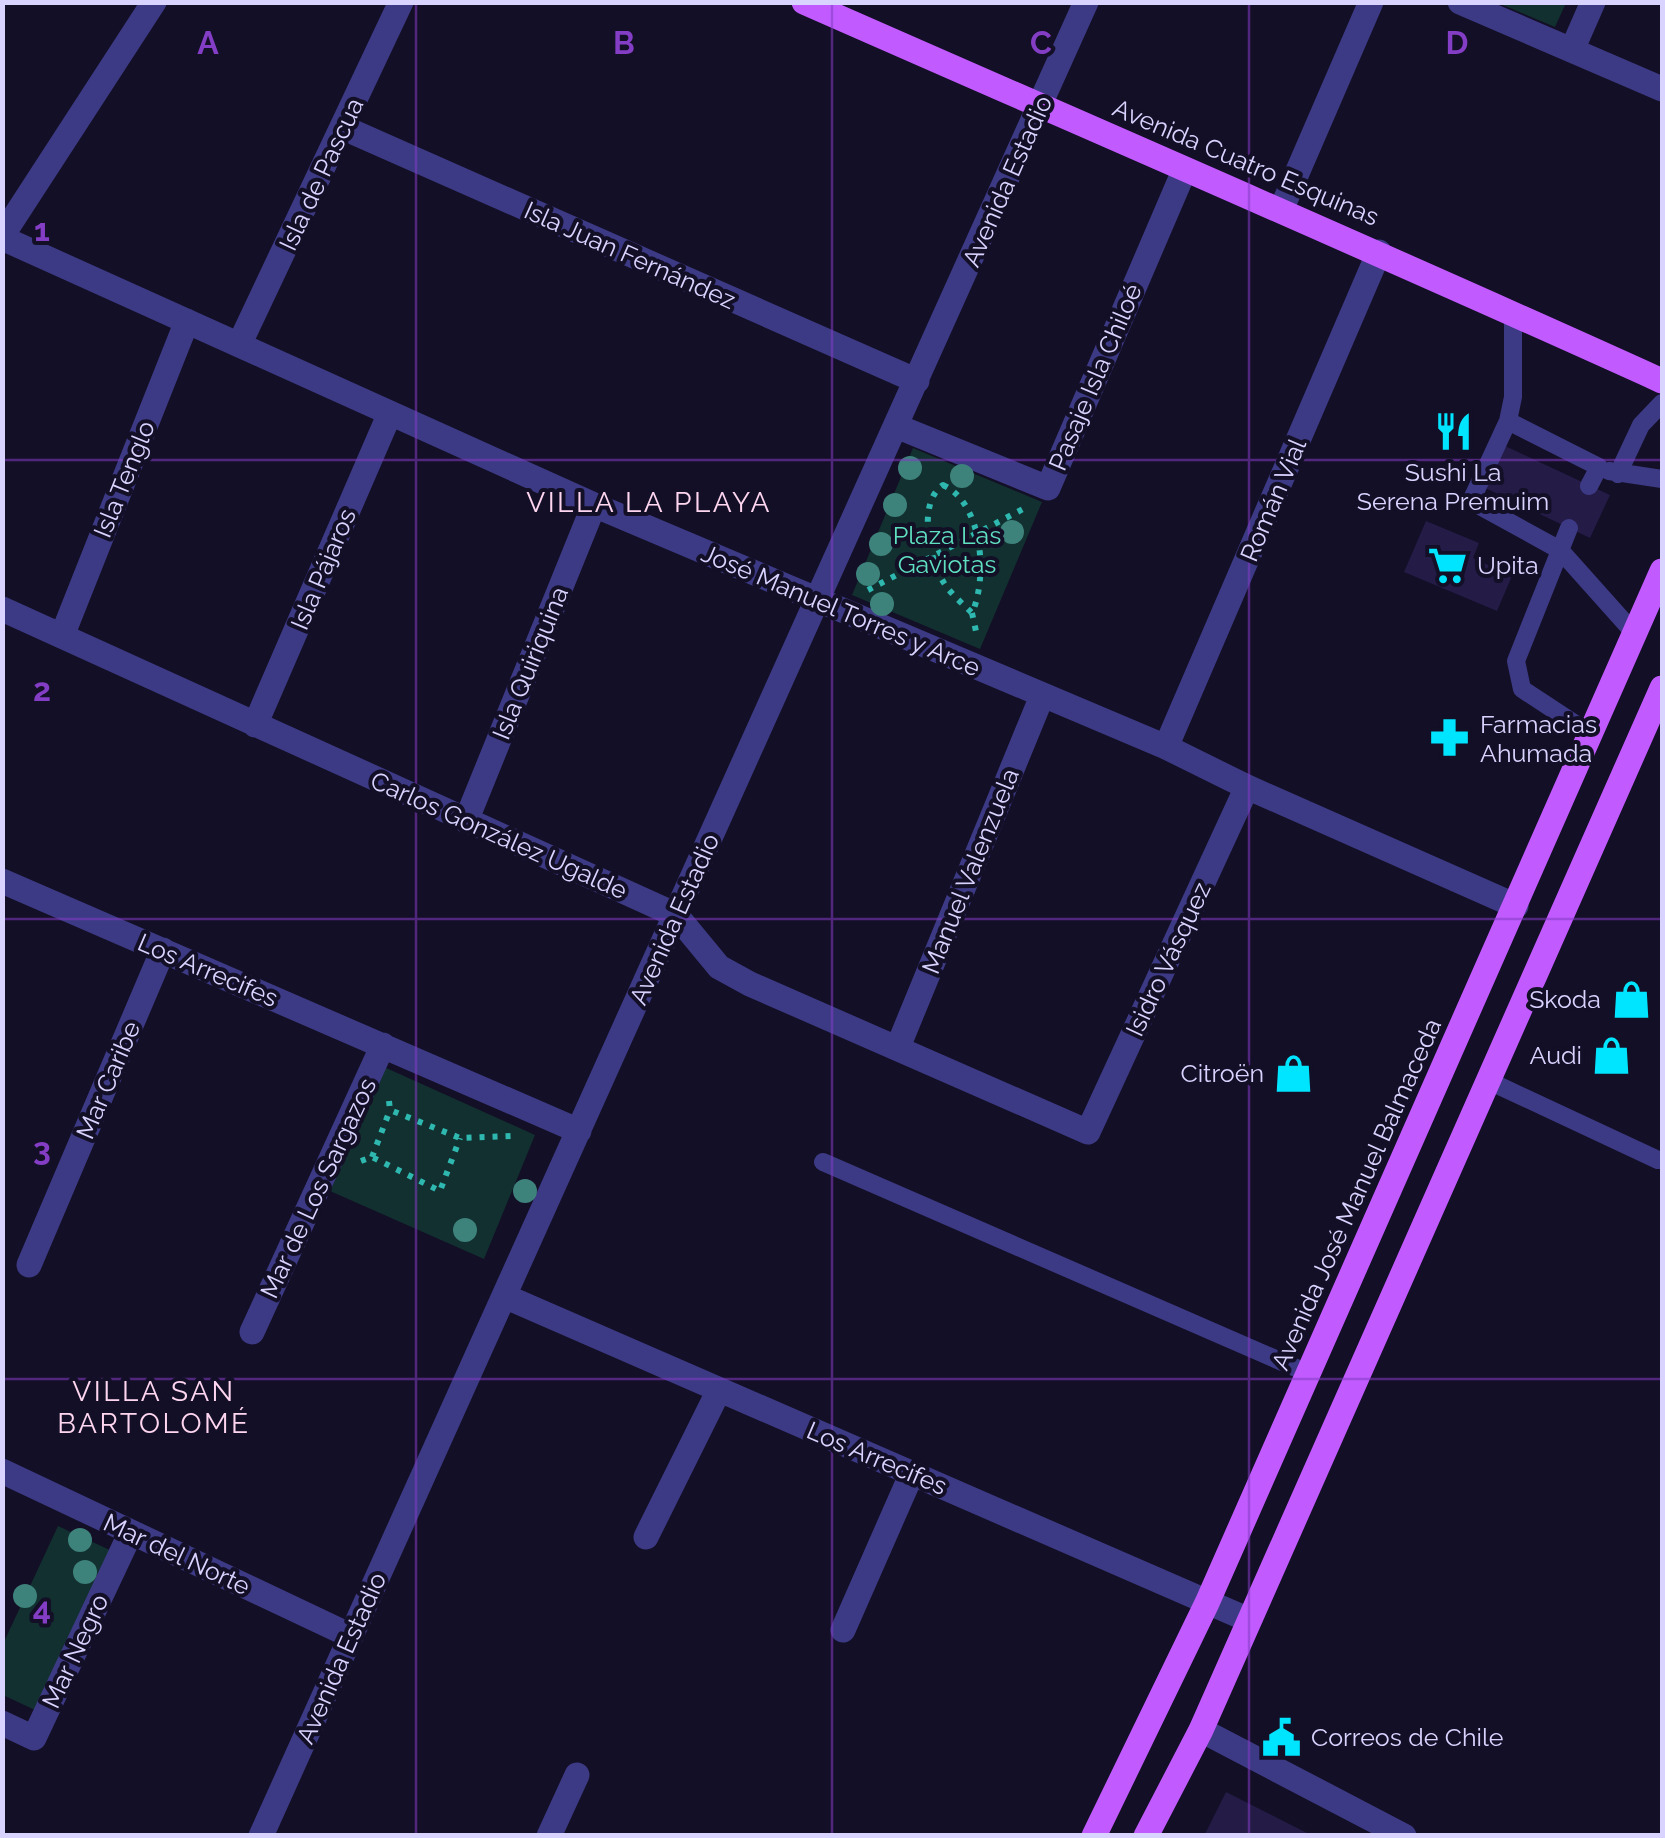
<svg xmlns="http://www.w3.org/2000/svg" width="1665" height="1838" viewBox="0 0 1665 1838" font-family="Raleway,sans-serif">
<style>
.green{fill:#12302f}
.building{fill:#241b47}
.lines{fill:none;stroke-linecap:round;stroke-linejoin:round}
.path{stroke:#2fb8b0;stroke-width:6;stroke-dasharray:5 8;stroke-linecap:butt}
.service{stroke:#3d3a85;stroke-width:18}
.minor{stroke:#3d3a85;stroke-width:25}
.primary{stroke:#c25bff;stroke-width:25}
.tree{fill:#3d827b}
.grid{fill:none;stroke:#843dc5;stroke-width:2.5;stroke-opacity:0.55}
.labels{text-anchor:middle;stroke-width:8;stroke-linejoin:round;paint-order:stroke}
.street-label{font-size:25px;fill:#d9d4ff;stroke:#130f26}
.poi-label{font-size:25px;fill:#d9d4ff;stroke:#130f26;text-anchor:start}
.park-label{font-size:25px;fill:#5fe0c0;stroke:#130f26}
.neighbourhood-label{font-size:28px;letter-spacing:2.5px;fill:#ffd6f0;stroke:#130f26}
.grid-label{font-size:32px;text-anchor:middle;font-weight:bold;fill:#843dc5;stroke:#130f26;stroke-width:8;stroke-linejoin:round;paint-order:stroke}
</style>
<rect width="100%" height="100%" fill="#130f26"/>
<!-- green -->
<path class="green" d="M 1498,3 L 1566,3 L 1555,27 Z
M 913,448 L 1042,502 L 980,649 L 852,595 Z
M 384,1067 L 535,1135 L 484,1259 L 330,1191 Z
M 58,1526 L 112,1551 L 37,1711 L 3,1695 L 3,1644 Z"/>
<!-- building -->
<path class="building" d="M 1501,444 L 1610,495 L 1590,538 L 1481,486 Z
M 1426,521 L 1479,543 L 1473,558 L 1512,576 L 1497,611 L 1404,572 Z
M 1226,1792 L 1313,1836 L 1204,1836 Z"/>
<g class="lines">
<!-- path -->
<path class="path" d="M 943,485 C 983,503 988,578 972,613 C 963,604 951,594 944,583 C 929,560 917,502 943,485 Z
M 868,590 L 1025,508
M 972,613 L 977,636
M 389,1101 L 390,1110 L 460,1138 L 513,1136
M 372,1157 L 390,1110
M 361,1161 L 372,1157 L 440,1191 L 460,1138"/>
<!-- service -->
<path class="service" d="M 1513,313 L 1513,397 L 1508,421 L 1471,501 L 1560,550 L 1635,634
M 1508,421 L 1599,467 L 1589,486
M 1609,471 L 1662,479
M 1618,474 L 1641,425 L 1662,403
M 1569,528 L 1516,661 L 1522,689 L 1592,735
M 1491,1082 L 1658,1160
M 823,1162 L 1310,1374"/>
<!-- minor -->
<path class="minor" d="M 1460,2 L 1662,89
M 1572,50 L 1593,2
M 344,128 L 917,381
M 1281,210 L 1371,2
M 2,236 L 154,2
M 2,238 L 594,505 L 1166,747 L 1247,787 L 1516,906
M 239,345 L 401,2
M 896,426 L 1048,488 L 1184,171
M 2,609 L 676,915 L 719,967 L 750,984 L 1088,1132 L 1247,787
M 62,636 L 187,321
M 255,725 L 390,413
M 1166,747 L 1379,252
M 466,821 L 594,505
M 2,881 L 579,1131
M 898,1047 L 1042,696
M 29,1265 L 163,950
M 504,1296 L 1249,1620
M 252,1332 L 383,1045
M 2,1471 L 351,1636
M 646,1537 L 719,1390
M 843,1630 L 912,1473
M 2,1723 L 34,1738 L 131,1532
M 1201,1730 L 1404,1836
M 261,1836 L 1086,2
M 549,1836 L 577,1775"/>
<!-- primary -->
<path class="primary" d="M 804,2 C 1090,128 1378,252 1662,381
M 1094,1836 L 1207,1603 L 1662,571
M 1146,1836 L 1201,1730 L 1662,688"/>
</g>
<!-- trees -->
<g class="tree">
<circle cx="910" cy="468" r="12"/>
<circle cx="962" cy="476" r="12"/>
<circle cx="895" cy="505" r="12"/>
<circle cx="1012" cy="532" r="12"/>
<circle cx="881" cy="544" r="12"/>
<circle cx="868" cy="574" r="12"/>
<circle cx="882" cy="604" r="12"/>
<circle cx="525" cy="1191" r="12"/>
<circle cx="465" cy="1230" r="12"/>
<circle cx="80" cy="1540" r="12"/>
<circle cx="85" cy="1572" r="12"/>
<circle cx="25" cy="1596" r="12"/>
</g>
<!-- grid -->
<path class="grid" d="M 416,2 L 416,1836M 832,2 L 832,1836M 1249,2 L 1249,1836M 2,460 L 1662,460M 2,919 L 1662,919M 2,1379 L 1662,1379"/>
<!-- icons -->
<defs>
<symbol id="restaurant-bare" viewBox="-9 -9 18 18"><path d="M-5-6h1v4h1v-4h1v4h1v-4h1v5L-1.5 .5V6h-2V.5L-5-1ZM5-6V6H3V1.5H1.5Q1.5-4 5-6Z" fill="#00e5ff" stroke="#130f26" stroke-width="2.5" paint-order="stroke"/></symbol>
<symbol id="supermarket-bare" viewBox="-9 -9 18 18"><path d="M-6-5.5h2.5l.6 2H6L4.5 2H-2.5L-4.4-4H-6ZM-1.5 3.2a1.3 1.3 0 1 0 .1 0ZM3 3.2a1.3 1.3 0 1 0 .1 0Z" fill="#00e5ff" stroke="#130f26" stroke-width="2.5" paint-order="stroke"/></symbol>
<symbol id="pharmacy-bare" viewBox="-9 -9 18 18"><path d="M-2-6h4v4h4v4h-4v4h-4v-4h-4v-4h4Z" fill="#00e5ff" stroke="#130f26" stroke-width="2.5" paint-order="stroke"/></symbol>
<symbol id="shop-bare" viewBox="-9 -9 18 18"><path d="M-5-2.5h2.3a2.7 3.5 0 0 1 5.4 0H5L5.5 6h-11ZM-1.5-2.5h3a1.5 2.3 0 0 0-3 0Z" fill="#00e5ff" stroke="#130f26" stroke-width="2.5" paint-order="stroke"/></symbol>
<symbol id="civic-bare" viewBox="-9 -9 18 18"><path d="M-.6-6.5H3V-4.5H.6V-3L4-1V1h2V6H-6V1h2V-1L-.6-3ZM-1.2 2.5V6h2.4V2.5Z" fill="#00e5ff" stroke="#130f26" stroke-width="2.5" paint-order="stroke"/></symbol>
</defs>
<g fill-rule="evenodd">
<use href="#restaurant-bare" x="1426" y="404" width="55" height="55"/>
<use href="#supermarket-bare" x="1420" y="538" width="55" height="55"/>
<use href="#pharmacy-bare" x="1422" y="710" width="55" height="55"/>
<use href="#shop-bare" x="1604" y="972" width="55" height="55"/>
<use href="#shop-bare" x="1584" y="1028" width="55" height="55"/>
<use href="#shop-bare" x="1266" y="1046" width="55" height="55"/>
<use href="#civic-bare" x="1254" y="1710" width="55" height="55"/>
</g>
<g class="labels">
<!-- street labels -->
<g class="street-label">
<text transform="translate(1246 162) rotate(23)" y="9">Avenida Cuatro Esquinas</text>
<text transform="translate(321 174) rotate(-65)" y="9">Isla de Pascua</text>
<text transform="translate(1007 181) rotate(-66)" y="9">Avenida Estadio</text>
<text transform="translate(630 255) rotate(24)" y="9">Isla Juan Fernández</text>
<text transform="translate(1095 377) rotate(-67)" y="9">Pasaje Isla Chiloé</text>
<text transform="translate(124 479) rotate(-68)" y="9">Isla Tenglo</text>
<text transform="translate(1273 500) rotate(-67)" y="9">Román Vial</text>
<text transform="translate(323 569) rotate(-67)" y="9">Isla Pájaros</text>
<text transform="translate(841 610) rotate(23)" y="9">José Manuel Torres y Arce</text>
<text transform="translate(530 663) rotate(-68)" y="9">Isla Quiriquina</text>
<text transform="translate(499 835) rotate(24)" y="9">Carlos González Ugalde</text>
<text transform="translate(970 871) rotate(-68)" y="9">Manuel Valenzuela</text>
<text transform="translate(674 919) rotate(-66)" y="9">Avenida Estadio</text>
<text transform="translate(1168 959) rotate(-65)" y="9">Isidro Vásquez</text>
<text transform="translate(208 970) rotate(23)" y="9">Los Arrecifes</text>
<text transform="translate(108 1080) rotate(-67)" y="9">Mar Caribe</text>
<text transform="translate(318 1188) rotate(-65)" y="9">Mar de Los Sargazos</text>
<text transform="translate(1356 1194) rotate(-66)" y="9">Avenida José Manuel Balmaceda</text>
<text transform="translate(877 1458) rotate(23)" y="9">Los Arrecifes</text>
<text transform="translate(177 1554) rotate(25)" y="9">Mar del Norte</text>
<text transform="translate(75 1651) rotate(-65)" y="9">Mar Negro</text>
<text transform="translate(341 1658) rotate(-66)" y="9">Avenida Estadio</text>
</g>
<!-- poi labels -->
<g class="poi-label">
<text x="1453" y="481" text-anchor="middle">Sushi La<tspan x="1453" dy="29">Serena Premuim</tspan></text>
<text x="1477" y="574">Upita</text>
<text x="1480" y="733">Farmacias<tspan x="1480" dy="29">Ahumada</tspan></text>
<text x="1601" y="1008" text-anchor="end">Skoda</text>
<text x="1582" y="1064" text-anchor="end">Audi</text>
<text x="1264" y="1082" text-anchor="end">Citroën</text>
<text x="1311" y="1746">Correos de Chile</text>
</g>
<!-- park labels -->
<g class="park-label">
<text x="947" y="544">Plaza Las<tspan x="947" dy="29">Gaviotas</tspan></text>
</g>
<!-- neighbourhood labels -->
<g class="neighbourhood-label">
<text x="649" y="512">VILLA LA PLAYA</text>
<text x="154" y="1401">VILLA SAN<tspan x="154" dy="32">BARTOLOMÉ</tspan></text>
</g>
</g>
<g class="grid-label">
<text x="208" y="54">A</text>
<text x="624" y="54">B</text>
<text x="1041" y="54">C</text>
<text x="1457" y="54">D</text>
<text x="42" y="241">1</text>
<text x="42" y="701">2</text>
<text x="42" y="1160">3</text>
<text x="42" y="1620">4</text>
</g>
<!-- border -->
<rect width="1665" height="1838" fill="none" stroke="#d9d4ff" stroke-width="10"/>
</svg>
